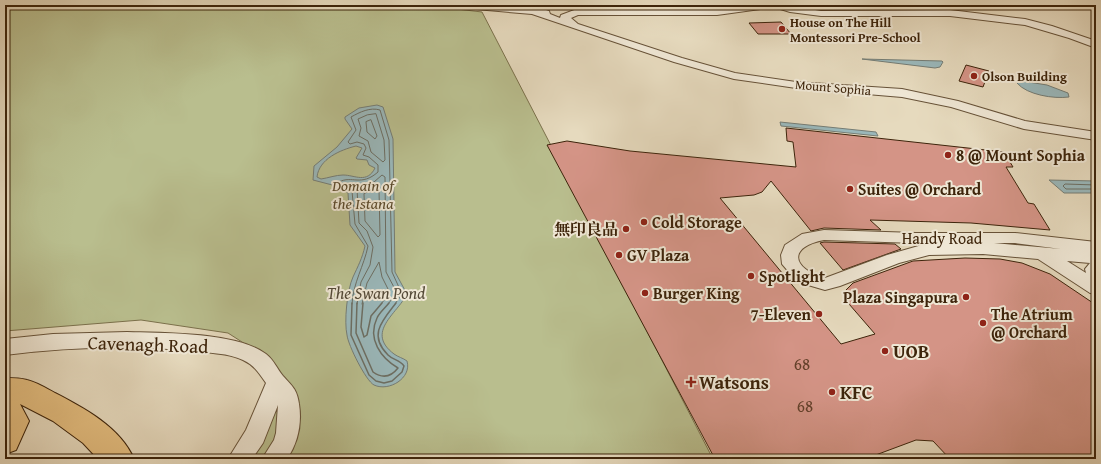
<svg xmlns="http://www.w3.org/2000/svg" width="1101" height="464" viewBox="0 0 1101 464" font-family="'Gentium Book Plus','Noto Serif SC',serif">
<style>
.green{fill:#b9be8e;stroke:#7b714c}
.water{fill:#9ab8bb;stroke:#757d75;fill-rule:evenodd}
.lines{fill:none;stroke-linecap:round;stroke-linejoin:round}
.shore-far1{stroke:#6c6e63;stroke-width:1}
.shore{stroke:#6c6e63;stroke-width:1.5}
.building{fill:#d49486;stroke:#3d240b}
.minor-casing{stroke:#675238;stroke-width:2}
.highway-casing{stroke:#3d240b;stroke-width:2}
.minor{fill:#efe7d5;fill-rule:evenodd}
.highway{fill:#e3bd7f;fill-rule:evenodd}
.poi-dot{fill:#8f2418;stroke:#efe7d5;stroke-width:1.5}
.labels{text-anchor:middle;stroke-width:4;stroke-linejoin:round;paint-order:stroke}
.far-poi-label{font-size:13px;font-weight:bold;fill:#3d240b;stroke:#efe7d5;text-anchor:start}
.far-street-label{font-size:13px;fill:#3d240b;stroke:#efe7d5}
.poi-label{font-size:16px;font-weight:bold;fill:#3d240b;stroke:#efe7d5;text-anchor:start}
.park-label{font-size:16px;font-style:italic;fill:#5c4a2c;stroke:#efe7d5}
.street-label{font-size:16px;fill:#3d240b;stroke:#efe7d5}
.water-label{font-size:17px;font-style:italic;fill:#544937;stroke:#efe7d5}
.near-number-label{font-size:17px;fill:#63402a}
.near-street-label{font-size:19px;fill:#3d240b;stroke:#efe7d5}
.near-poi-label{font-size:19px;font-weight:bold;fill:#3d240b;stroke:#efe7d5;text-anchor:start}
</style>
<rect width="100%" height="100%" fill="#e6dabe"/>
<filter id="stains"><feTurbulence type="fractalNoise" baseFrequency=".005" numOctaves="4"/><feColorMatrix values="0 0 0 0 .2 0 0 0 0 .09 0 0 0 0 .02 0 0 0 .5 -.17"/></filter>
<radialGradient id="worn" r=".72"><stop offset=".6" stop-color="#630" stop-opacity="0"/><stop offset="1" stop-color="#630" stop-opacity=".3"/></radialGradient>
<!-- green -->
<path class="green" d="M 5,5 L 423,5 L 482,12 L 713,459 L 239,459 L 284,393 L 270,360 L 228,333 L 141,320 L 5,331 Z"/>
<!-- water -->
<path class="water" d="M 862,59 L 942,61 L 943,62 L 940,67 L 935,68 Z
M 1022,81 L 1047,85 L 1068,93 L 1069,97 C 1054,99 1027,95 1017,83 Z
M 377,105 L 383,107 L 393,139 L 395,272 L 407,294 C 397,314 365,332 394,354 C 398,357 403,358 407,361 C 412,378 389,392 374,385 C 366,381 348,345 347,335 C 344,322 347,290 353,277 C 358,266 362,259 365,246 L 350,225 L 348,193 L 340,187 L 313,180 L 314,166 L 337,147 L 352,129 L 345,119 L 345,117 L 359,108 ZM 356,146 L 362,148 L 356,158 L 357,159 L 367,160 L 369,165 L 375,168 C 367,184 355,175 343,175 C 336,175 328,178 321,179 L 317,177 C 319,159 340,150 356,146 Z
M 780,122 L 876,132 L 878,136 L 781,126 Z
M 1049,180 L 1096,181 L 1096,193 L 1064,193 Z"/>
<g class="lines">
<!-- shore-far1 -->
<path class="shore-far1" d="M 376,114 L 384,140 L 385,160 L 383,162 L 371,152 L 368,141 L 359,136 L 361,128 L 358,119 L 367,115 Z
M 371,120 L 377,136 L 375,139 L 367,132 L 366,122 Z
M 1096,185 L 1065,184 L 1063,186 L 1066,189 L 1096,189
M 377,188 L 379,190 L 380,235 L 378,237 L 365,221 L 364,194 Z
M 352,304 C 353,283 364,266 368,246 L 355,224 L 352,191 L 339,182 C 352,175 361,187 378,172 L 378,165 L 369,157 L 363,155 L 366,148 L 364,144 L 357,142 L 350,144 L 348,142 L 356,130 L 351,117 C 360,112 370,107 380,110 L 389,140 L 392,272 L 402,294 L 395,304
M 357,304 L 361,282 L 370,265 L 373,247 L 367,231 L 359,223 L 357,189 L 374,182 L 382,175 L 385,177 L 386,272 L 397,293 L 388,304
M 362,304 L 367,283 L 379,262 L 382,277 L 390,293 L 381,304"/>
<!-- shore -->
<path class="shore" d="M 352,303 L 351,335 L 369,375 L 376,381 L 384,383 L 392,381 L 402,372 L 404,366 C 400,360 393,360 388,355 C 368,335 382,321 396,303
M 357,303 L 356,333 L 373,372 C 383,379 391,377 398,368 C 381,358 367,339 377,318 C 379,313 385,308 389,303
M 363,303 L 361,327 L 364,337 L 367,335 L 371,316 L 382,303"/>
</g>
<!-- building -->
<path class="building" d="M 781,22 L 791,34 L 758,34 L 749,23 Z
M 966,65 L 989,71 L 983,87 L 959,81 Z
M 786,128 L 1004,152 L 1013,167 L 1006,167 L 1028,203 L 1034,204 L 1050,230 L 971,223 L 870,220 L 881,230 L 824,228 L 811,231 L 771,181 L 762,192 L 754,195 L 720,198 L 841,344 L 875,334 L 849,304 L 846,290 L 853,283 L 913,261 L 965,258 L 1000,259 L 1022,263 L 1050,274 L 1096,305 L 1096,459 L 950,459 L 933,441 L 916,440 L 865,459 L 715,459 L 547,145 L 567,141 L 630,151 L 796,167 L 793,142 L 787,141 Z
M 824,242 L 895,244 L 901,249 L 843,270 L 820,243 Z"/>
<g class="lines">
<defs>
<path id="minor" d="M 459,5 L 492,5 L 546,10 L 549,11 L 550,14 L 560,18 L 561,15 L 577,9 L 717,9 L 750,5 L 786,5 L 821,11 L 950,10 L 1025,19 L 1052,26 L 1096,41 L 1096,48 L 1069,38 L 1025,25 L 950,16 L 821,16 L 790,12 L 774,7 L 717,15 L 578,15 L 571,18 L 578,24 L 682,58 L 735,73 L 796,82 L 902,89 L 958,101 L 1025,121 L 1096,132 L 1096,140 L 1024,129 L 951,107 L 902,97 L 796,88 L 734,79 L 674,62 L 532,14 L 464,8 Z
M 824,230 L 916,233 L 1015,233 L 1096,242 L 1096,294 L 1090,293 L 1038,259 L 983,254 L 929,255 L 899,263 L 840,286 L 825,290 L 808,285 L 794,278 L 782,264 L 781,255 L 785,245 L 802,234 ZM 824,240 L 916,243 L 929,243 L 887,255 L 825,278 C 792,269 787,247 824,240 ZM 994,243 L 1015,243 L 1061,249 ZM 1067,261 L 1090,263 L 1085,269 L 1086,273 Z
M 127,332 C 163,333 237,332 266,354 C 274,360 277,369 283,376 C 292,386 297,389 299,404 C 302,423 298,443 287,459 L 262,459 L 274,440 L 276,433 L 278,405 L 263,443 L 252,459 L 228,459 L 246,430 L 266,383 C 259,373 254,365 243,360 C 228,353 210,353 194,351 C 131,345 68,347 5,355 L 5,339 L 53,334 Z"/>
<path id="highway" d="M 5,378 C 12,378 20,378 27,380 C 36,382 46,388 55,393 C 84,408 120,427 134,459 L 98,459 L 83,443 L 53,421 L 20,404 L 29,421 L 16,450 L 5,454 Z"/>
</defs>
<!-- minor casing -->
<use href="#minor" class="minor-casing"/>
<!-- highway casing -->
<use href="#highway" class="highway-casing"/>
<!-- minor -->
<use href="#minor" class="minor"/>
<!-- highway -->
<use href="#highway" class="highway"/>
</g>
<!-- markers -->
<g class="poi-dot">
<circle cx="782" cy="29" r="4"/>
<circle cx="974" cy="76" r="4"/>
<circle cx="948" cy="155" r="4"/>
<circle cx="850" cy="189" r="4"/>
<circle cx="644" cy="222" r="4"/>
<circle cx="626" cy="229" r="4"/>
<circle cx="619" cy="255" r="4"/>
<circle cx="751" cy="276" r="4"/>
<circle cx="645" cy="293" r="4"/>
<circle cx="966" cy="297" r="4"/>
<circle cx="819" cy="314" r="4"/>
<circle cx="983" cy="323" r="4"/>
<circle cx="885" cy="351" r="4"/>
<path d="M689 376h4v4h4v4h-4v4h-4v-4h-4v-4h4z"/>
<circle cx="832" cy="392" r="4"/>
</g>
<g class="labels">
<!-- far-poi labels -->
<g class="far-poi-label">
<text x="790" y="27">House on The Hill<tspan x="790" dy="15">Montessori Pre-School</tspan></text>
<text x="982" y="81">Olson Building</text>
</g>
<!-- far-street labels -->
<g class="far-street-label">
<text transform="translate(833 87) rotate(5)" y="5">Mount Sophia</text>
</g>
<!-- poi labels -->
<g class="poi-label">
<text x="956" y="161">8 @ Mount Sophia</text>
<text x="858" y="195">Suites @ Orchard</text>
<text x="652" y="228">Cold Storage</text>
<text x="618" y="235" text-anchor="end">無印良品</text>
<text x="627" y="261">GV Plaza</text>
<text x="759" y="282">Spotlight</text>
<text x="653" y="299">Burger King</text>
<text x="958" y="303" text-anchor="end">Plaza Singapura</text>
<text x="811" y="320" text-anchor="end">7-Eleven</text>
<text x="991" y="320">The Atrium<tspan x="991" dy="18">@ Orchard</tspan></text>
</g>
<!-- park labels -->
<g class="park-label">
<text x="363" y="191">Domain of<tspan x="363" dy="18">the Istana</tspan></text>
</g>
<!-- street labels -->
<g class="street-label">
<text x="942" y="244">Handy Road</text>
</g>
<!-- water labels -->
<g class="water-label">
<text x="376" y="299">The Swan Pond</text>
</g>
<!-- near-number labels -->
<g class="near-number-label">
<text x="802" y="370">68</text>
<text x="805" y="412">68</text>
</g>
<!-- near-street labels -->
<g class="near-street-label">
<text transform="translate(148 344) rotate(2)" y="7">Cavenagh Road</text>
</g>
<!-- near-poi labels -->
<g class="near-poi-label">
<text x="893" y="358">UOB</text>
<text x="699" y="389">Watsons</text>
<text x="840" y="399">KFC</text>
</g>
</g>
<!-- margin -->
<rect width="1101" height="464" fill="none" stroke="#e6dabe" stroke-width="20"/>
<rect x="6" y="6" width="1089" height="452" fill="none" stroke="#3d240b" stroke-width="2"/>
<rect x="10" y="10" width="1081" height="444" fill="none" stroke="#3d240b"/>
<rect width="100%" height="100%" filter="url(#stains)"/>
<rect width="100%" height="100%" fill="url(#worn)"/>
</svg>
